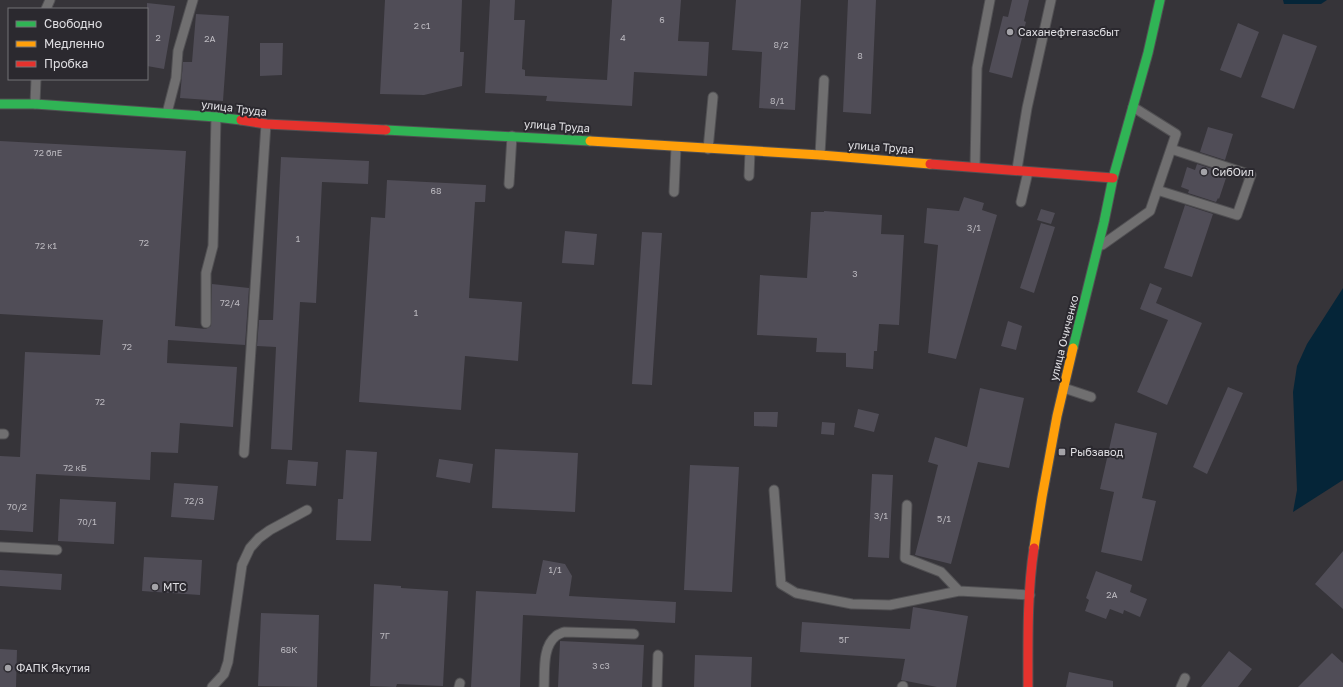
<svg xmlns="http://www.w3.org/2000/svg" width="1343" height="687" viewBox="0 0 1343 687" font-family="'Golos Text',sans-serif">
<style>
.water{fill:#052538}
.building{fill:#504d57}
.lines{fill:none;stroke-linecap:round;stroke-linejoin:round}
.lane-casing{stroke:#515053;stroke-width:11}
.fast-casing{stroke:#515053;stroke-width:11}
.slow-casing{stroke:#515053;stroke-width:11}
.jam-casing{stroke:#515053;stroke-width:11}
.lane{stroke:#706f70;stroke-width:9}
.fast{stroke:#30b455;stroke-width:9}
.slow{stroke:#ff9f0a;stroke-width:9}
.jam{stroke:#e5322d;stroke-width:9}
.poi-dot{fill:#a4a3a8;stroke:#2b292f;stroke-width:1.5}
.labels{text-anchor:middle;stroke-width:4;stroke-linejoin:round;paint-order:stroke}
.number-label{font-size:9px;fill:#bcbac0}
.poi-label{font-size:11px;fill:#e0dfe3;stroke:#2b292f;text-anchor:start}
.street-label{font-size:11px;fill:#e0dfe3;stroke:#2b292f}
</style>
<rect width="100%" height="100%" fill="#363439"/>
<!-- water -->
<path class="water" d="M 1283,0 L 1327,0 L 1321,4 L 1284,4 Z
M 1343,288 L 1343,480 L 1293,512 L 1297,490 L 1293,392 L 1297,366 L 1307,344 Z"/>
<!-- building -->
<path class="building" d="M 385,0 L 462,0 L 460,52 L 464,52 L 462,86 L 424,95 L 380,94 Z
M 490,0 L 515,0 L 514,20 L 525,20 L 522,69 L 525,70 L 525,76 L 607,80 L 612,0 L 681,0 L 678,41 L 709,42 L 707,76 L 634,72 L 632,106 L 546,101 L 547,96 L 485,93 Z
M 736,0 L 801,0 L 795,110 L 759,108 L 762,52 L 732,50 Z
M 848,0 L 876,0 L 871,114 L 843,112 Z
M 1012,0 L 1029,0 L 1024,21 L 1026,22 L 1012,78 L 989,72 L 1003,16 L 1008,17 Z
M 147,3 L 175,6 L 164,69 L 147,66 Z
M 196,14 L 229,16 L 223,101 L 180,98 L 183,62 L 192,62 Z
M 1238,23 L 1259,32 L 1241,78 L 1220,70 Z
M 1283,34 L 1317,46 L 1294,109 L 1261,97 Z
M 260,43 L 283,43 L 282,75 L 260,76 Z
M 1208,127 L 1233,134 L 1225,160 L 1200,152 Z
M 0,141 L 186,151 L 175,326 L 206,329 L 211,326 L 212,284 L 249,288 L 245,345 L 168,340 L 167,363 L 237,367 L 233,427 L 180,423 L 178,453 L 151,452 L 150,480 L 36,474 L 33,532 L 0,530 L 0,456 L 20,457 L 25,352 L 100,355 L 103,320 L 0,314 Z
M 281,157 L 369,161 L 368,184 L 322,182 L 316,303 L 300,302 L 292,450 L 271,449 L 276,347 L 257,346 L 259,320 L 273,320 Z
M 1197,164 L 1222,172 L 1220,176 L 1226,178 L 1219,199 L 1218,198 L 1216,202 L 1188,193 L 1189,190 L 1181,187 L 1187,167 L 1195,170 Z
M 387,180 L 486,185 L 485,202 L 475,202 L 469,298 L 522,302 L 518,361 L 465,356 L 461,410 L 359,402 L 371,217 L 385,218 Z
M 964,197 L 984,203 L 982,210 L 997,215 L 956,359 L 928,353 L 938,245 L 924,243 L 927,208 L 959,211 Z
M 1185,205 L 1213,214 L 1192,277 L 1164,268 Z
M 1041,209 L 1055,213 L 1051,224 L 1037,220 Z
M 824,211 L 882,215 L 881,234 L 904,235 L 899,325 L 879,324 L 877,351 L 874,351 L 873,369 L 846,367 L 846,353 L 816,352 L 817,338 L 757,335 L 760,275 L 807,278 L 811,212 L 824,212 Z
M 1041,223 L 1055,227 L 1034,293 L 1020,288 Z
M 565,231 L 597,234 L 594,265 L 562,263 Z
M 642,232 L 662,233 L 652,385 L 632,384 Z
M 1150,283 L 1162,288 L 1156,303 L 1202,323 L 1167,405 L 1137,392 L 1168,320 L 1140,309 Z
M 1008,321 L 1022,326 L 1016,350 L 1001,346 Z
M 1228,387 L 1243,393 L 1207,474 L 1193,467 Z
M 980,388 L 1024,398 L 1009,468 L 978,462 L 951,564 L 915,555 L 938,465 L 928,462 L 935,437 L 967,447 Z
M 858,409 L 879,414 L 874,432 L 854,427 Z
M 754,412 L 778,412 L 777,427 L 754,426 Z
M 822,422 L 835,423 L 834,435 L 821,434 Z
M 1115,423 L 1157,433 L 1142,498 L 1156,501 L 1142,561 L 1101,552 L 1114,492 L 1100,489 Z
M 495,449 L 578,453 L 575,512 L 492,508 Z
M 346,450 L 377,452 L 371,541 L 336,540 L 338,499 L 343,499 Z
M 439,459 L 473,464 L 470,483 L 436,477 Z
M 288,460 L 318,462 L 316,486 L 286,484 Z
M 690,465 L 739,467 L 732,592 L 684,590 Z
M 872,474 L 893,475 L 889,558 L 868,557 Z
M 174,483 L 218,486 L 214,520 L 171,517 Z
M 60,499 L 116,502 L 114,544 L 58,541 Z
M 1343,551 L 1343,609 L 1315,584 Z
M 144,557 L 202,560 L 200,595 L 142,591 Z
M 543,560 L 565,564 L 572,576 L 569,596 L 676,602 L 675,623 L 523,615 L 520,687 L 471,687 L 476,591 L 536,594 Z
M 0,570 L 62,574 L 61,590 L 0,586 Z
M 1096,571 L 1132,585 L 1130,592 L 1147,599 L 1140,617 L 1124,610 L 1123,614 L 1110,609 L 1106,619 L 1085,611 L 1089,600 L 1086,598 Z
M 374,584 L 401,586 L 401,588 L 448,591 L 443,686 L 397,684 L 396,687 L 370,686 Z
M 913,607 L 968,616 L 956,687 L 937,687 L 901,680 L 905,659 L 800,652 L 802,622 L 910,629 Z
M 261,613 L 319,615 L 317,687 L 258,686 Z
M 560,641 L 644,645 L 642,687 L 558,687 Z
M 0,649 L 17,650 L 16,687 L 0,687 Z
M 1229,651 L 1252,669 L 1238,687 L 1201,687 Z
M 1332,653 L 1343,663 L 1343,687 L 1298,687 Z
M 695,655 L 752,657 L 751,687 L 694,687 Z
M 1069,672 L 1113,681 L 1113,687 L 1066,687 Z"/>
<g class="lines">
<defs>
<path id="lane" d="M 46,9 L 50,0
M 35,104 L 36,79
M 167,113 L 176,78 L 178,51 L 193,0
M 708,149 L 713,97
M 820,155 L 824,80
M 975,166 L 977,68 L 990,0
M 1017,169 L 1027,108 L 1051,0
M 749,176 L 750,151
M 509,184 L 512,136
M 1157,190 L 1237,215 L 1251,175 L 1171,149
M 674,192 L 676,147
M 1021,202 L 1028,172
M 1102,245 L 1150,211 L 1176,134 L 1133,107
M 206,323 L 206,273 L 213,246 L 216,117
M 1064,388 L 1091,397
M 0,434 L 4,434
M 244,453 L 266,124
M 774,490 L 781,584 L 796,593 L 852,604 L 890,605 L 959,591
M 907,505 L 905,558 L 941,572 L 959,591 L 1030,595
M 0,547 L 57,550
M 212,687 L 224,674 L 228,662 L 242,565 L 250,548 L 259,538 L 270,530 L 307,510
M 459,687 L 460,683
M 544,687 C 545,671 542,647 556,636 C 558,634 562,633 564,632 L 634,634
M 657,687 L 658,655
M 902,687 L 903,686
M 1181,687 L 1185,678"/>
<path id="fast" d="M 0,104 L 35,104 L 216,117 L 241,120
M 386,130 L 590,141
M 1073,348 L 1104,222 L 1113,178 L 1148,53 L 1160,0"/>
<path id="slow" d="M 590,141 L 820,155 L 930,164
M 1034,548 L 1042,497 L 1057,416 L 1073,348"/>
<path id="jam" d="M 241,120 L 266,124 L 386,130
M 930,164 L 1113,178
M 1028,687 C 1028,641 1027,594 1034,548"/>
</defs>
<!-- lane casing -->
<use href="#lane" class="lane-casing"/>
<!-- fast casing -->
<use href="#fast" class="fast-casing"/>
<!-- slow casing -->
<use href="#slow" class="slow-casing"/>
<!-- jam casing -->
<use href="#jam" class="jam-casing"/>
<!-- lane -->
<use href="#lane" class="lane"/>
<!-- fast -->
<use href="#fast" class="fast"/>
<!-- slow -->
<use href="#slow" class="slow"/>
<!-- jam -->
<use href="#jam" class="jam"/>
</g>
<!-- markers -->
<g class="poi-dot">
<circle cx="1010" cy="32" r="4"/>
<circle cx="1204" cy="172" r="4"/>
<rect x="1058" y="448" width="8" height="8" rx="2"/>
<circle cx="155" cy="587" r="4"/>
<circle cx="8" cy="668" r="4"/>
</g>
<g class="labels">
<!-- number labels -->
<g class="number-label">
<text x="662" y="23">6</text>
<text x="422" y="29">2 с1</text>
<text x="158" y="41">2</text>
<text x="623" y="41">4</text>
<text x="210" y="42">2А</text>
<text x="781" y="48">8/2</text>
<text x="860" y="59">8</text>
<text x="777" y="104">8/1</text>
<text x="48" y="156">72 блЕ</text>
<text x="436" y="194">68</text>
<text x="974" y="231">3/1</text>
<text x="298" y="242">1</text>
<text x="144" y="246">72</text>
<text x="46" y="249">72 к1</text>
<text x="855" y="277">3</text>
<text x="230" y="306">72/4</text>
<text x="416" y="316">1</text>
<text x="127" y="350">72</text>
<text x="100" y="405">72</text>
<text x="75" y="471">72 кБ</text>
<text x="194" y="504">72/3</text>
<text x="17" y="510">70/2</text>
<text x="881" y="519">3/1</text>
<text x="944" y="522">5/1</text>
<text x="87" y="525">70/1</text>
<text x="555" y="573">1/1</text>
<text x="1112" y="598">2А</text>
<text x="385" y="639">7Г</text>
<text x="844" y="643">5Г</text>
<text x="289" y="653">68К</text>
<text x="601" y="669">3 с3</text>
</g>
<!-- poi labels -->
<g class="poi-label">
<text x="1018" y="36">Саханефтегазсбыт</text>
<text x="1212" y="176">СибОил</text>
<text x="1070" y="456">Рыбзавод</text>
<text x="163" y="591">МТС</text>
<text x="16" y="672">ФАПК Якутия</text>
</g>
<!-- street labels -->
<g class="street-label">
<text transform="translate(234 108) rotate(7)" y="4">улица Труда</text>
<text transform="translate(557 126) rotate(4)" y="4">улица Труда</text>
<text transform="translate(881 147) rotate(4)" y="4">улица Труда</text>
<text transform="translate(1064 338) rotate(-76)" y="4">улица Очиченко</text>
</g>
</g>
<!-- legend -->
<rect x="8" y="8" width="140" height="72" fill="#2b292f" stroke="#737277"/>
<rect x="16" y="21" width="20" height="6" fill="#30b455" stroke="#737277"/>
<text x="44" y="28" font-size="12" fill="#e0dfe3">Свободно</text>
<rect x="16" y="41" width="20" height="6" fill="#ff9f0a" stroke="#737277"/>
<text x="44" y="48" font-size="12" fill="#e0dfe3">Медленно</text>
<rect x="16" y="61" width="20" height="6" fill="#e5322d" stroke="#737277"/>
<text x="44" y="68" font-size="12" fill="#e0dfe3">Пробка</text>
</svg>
